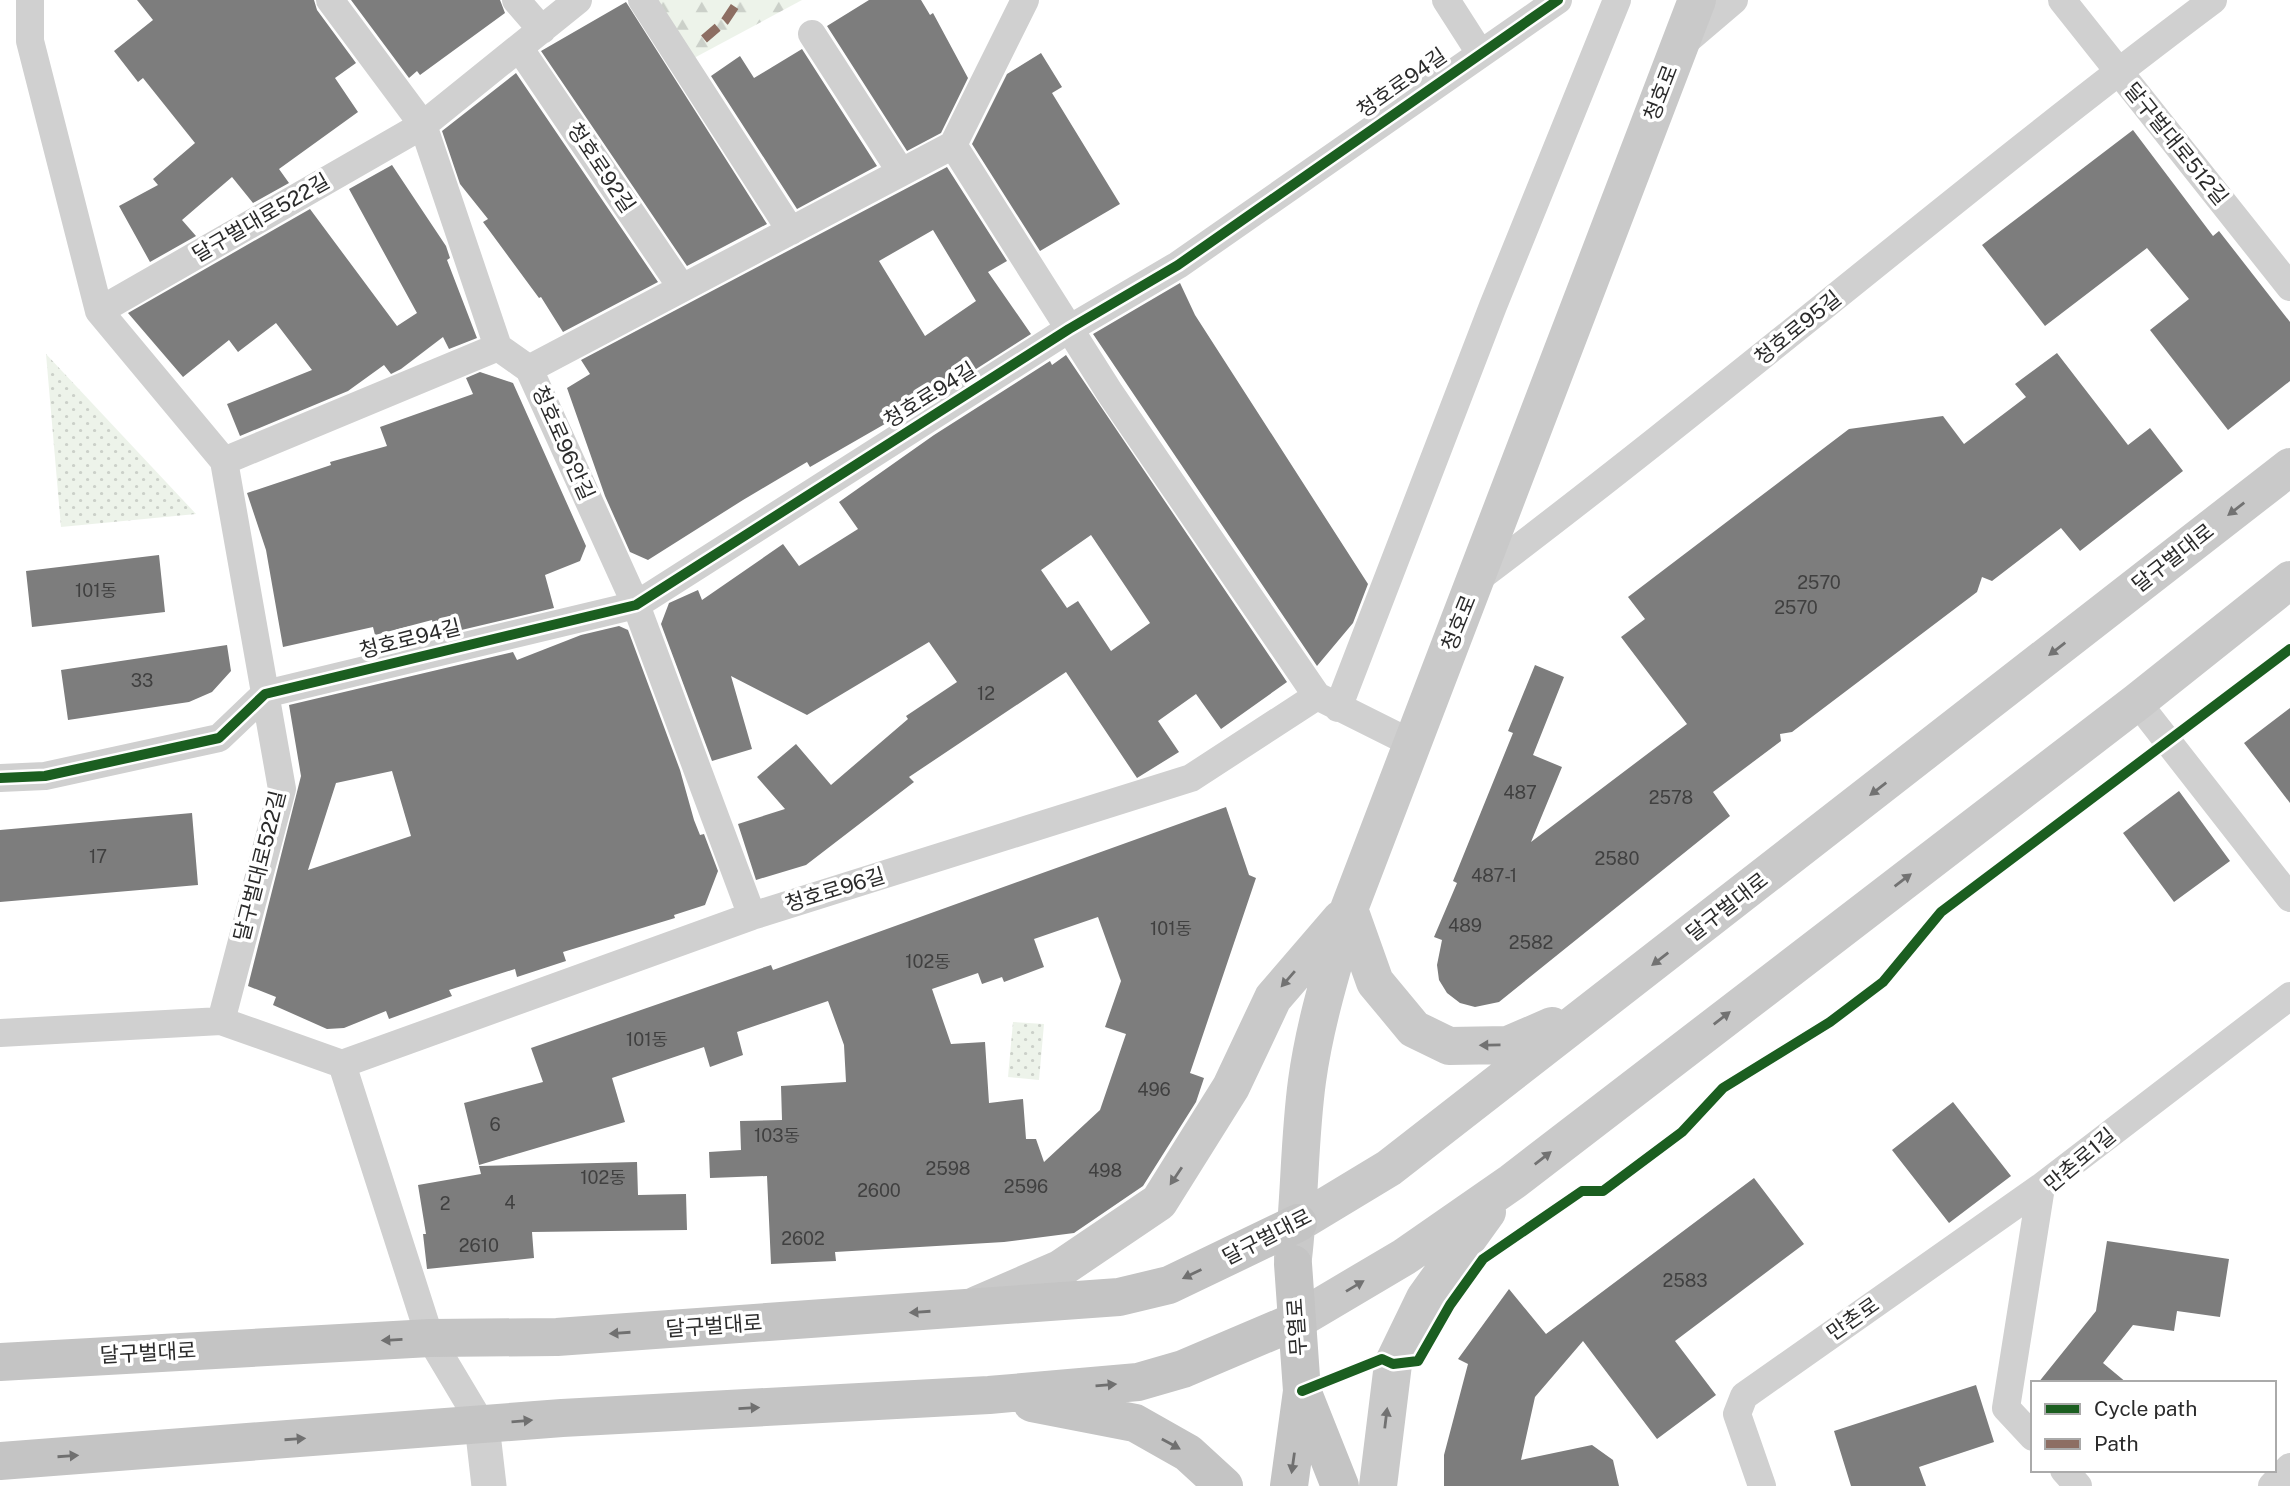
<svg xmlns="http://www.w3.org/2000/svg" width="2290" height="1486" viewBox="0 0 2290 1486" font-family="'Public Sans','Noto Sans KR',sans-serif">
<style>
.forest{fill:url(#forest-firs)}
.park{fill:url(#park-dots)}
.building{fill:#7d7d7d;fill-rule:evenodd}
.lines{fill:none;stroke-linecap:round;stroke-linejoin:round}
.minor{stroke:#d0d0d0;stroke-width:28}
.tertiary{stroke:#d0d0d0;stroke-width:35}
.secondary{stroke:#c9c9c9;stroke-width:38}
.primary{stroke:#c4c4c4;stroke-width:38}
.quiet{stroke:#8d6e63;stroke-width:9;stroke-dasharray:18 9;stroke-linecap:butt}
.cycleway-casing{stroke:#fff;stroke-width:15}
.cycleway{stroke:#1b5e20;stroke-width:10}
.oneway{fill:#727272}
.oneway2{fill:#707070}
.labels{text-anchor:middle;stroke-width:7;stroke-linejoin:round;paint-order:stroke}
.number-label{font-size:18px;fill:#404040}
.street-label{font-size:21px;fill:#2b2b2b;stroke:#fff}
</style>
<defs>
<pattern id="forest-firs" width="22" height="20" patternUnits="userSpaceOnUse" patternTransform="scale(1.75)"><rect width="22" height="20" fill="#edf3ea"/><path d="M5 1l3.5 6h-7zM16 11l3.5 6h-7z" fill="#cbd0c9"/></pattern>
<pattern id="park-dots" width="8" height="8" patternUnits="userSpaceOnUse" patternTransform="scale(1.75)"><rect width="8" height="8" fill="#edf3ea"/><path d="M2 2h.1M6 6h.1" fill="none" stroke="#cbd0c9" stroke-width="1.8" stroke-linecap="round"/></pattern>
</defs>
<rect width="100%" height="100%" fill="#fff"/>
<!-- forest -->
<path class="forest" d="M 656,0 L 802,0 L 694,58 Z"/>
<!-- park -->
<path class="park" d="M 46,354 L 196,514 L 61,527 Z
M 1013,1022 L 1044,1024 L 1039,1080 L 1008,1077 Z"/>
<!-- building -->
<path class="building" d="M 137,0 L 314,0 L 317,10 L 356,63 L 335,78 L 358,112 L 279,169 L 289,183 L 253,203 L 232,177 L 182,220 L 196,236 L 150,262 L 119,206 L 158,185 L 153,179 L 195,143 L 143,78 L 138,82 L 114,51 L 153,20 Z
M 351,0 L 500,0 L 505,13 L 420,75 L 417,71 L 409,78 Z
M 869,0 L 921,0 L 930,15 L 933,13 L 968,78 L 941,133 L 907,151 L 827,26 Z
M 626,2 L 767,224 L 687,266 L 541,51 Z
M 802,49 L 877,166 L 797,209 L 711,76 L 740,56 L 754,78 Z
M 1041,53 L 1062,87 L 1052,93 L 1120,204 L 1040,251 L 972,144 L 1007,74 Z
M 516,73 L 658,282 L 563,332 L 541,297 L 539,298 L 483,222 L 488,219 L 460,184 L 442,131 Z
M 2133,130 L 2213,236 L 2219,231 L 2290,322 L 2290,381 L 2228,430 L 2150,330 L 2189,299 L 2147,248 L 2045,326 L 1982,245 Z
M 392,165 L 446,246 L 450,258 L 447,260 L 477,338 L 449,349 L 443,337 L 401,369 L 391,374 L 384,365 L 348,391 L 240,436 L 227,404 L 312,370 L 276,323 L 238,352 L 229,340 L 183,377 L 128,313 L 310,209 L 397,326 L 417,313 L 349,189 Z
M 947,167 L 1007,261 L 988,272 L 1031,334 L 937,394 L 810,467 L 807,462 L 743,500 L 648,560 L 630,552 L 605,496 L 567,388 L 590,374 L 581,360 ZM 933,230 L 976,301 L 925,336 L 879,261 Z
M 1180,283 L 1195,315 L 1368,584 L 1353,623 L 1317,666 L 1093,334 Z
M 2057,353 L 2128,445 L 2150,428 L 2183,471 L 2080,551 L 2061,528 L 1992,581 L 1982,577 L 1977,592 L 1792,732 L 1780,734 L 1781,741 L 1713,792 L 1730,816 L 1499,1002 L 1475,1007 L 1460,1003 L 1447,993 L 1439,980 L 1437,965 L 1442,940 L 1434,937 L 1457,883 L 1453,881 L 1513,733 L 1508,731 L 1535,665 L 1564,677 L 1533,755 L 1562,767 L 1531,842 L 1687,724 L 1621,637 L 1645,619 L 1628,597 L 1849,429 L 1943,416 L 1964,444 L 2026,397 L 2015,384 Z
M 1066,355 L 1287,682 L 1221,729 L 1196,694 L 1158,721 L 1179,752 L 1137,778 L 1066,672 L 909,777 L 914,782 L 806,865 L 756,880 L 738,824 L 785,809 L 757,777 L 796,744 L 831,785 L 908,719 L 906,716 L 957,682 L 929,642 L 807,715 L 731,676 L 752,749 L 712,761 L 661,624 L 669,603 L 698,590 L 702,600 L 783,544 L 799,566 L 858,529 L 839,502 L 934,435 L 1050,361 L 1052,365 ZM 1091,535 L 1150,623 L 1111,651 L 1078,601 L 1067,608 L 1041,570 Z
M 480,372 L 513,383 L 586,546 L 580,561 L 545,575 L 554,608 L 436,636 L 432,620 L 375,635 L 373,627 L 283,647 L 266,550 L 247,493 L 331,465 L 330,462 L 387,446 L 380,427 L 473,394 L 466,378 Z
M 159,555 L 165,612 L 32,627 L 26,571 Z
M 619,626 L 628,630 L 680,770 L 694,820 L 700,835 L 704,834 L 718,871 L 705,905 L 674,915 L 675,918 L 563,952 L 566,961 L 517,977 L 515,969 L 449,990 L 452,996 L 389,1019 L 386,1011 L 344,1028 L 327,1029 L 273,1005 L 276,997 L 248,986 L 301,776 L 289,705 L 513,652 L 517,660 L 581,635 ZM 392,771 L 411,836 L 308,870 L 336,783 Z
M 227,645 L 231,671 L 212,692 L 189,702 L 68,720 L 61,670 Z
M 2290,708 L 2290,803 L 2244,743 Z
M 2179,791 L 2230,861 L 2174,902 L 2123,833 Z
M 1226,807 L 1249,875 L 1256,878 L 1190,1073 L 1204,1078 L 1196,1102 L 1143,1186 L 1074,1233 L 1004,1242 L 835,1252 L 836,1261 L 771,1264 L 767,1176 L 710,1178 L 709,1152 L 741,1150 L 740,1121 L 782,1120 L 781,1086 L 846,1082 L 844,1045 L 828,1001 L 737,1032 L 743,1055 L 710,1067 L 704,1047 L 612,1078 L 625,1122 L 479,1165 L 464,1103 L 543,1082 L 531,1048 L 771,965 L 773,970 ZM 1098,917 L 1121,981 L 1105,1027 L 1126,1034 L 1100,1110 L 1044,1162 L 1036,1139 L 1026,1139 L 1023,1099 L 989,1103 L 985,1042 L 951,1044 L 932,989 L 978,973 L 982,984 L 1002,977 L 1004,982 L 1044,967 L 1034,939 Z
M 192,813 L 198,885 L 0,902 L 0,830 Z
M 1953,1102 L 2011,1176 L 1949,1223 L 1892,1150 Z
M 637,1162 L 638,1195 L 686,1194 L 687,1230 L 532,1232 L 534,1258 L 427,1269 L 423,1234 L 426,1234 L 418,1185 L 481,1174 L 479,1166 Z
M 1754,1178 L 1804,1244 L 1675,1341 L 1716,1395 L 1657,1439 L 1583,1341 L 1535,1397 L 1521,1460 L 1592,1445 L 1613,1460 L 1619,1486 L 1444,1486 L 1444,1455 L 1468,1364 L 1458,1359 L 1509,1289 L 1546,1334 Z
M 2107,1241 L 2229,1259 L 2220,1317 L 2177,1311 L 2174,1331 L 2133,1325 L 2103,1363 L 2127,1383 L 2038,1383 L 2096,1311 Z
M 1976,1385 L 1994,1442 L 1919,1467 L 1926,1486 L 1851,1486 L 1834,1431 Z"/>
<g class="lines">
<!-- minor -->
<path class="minor" d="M 30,0 L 30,41 L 99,311 L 224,461 L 282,789 L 221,1021
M 330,0 L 423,125 L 498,347 L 529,369 L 636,605 L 752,916
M 516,0 L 542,30
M 642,0 L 791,231
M 1446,0 L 1480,53
M 2062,0 L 2290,287
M 812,34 L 901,172
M 1680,46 L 1734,0
M 520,49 L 682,288
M 953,145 L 1110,393 L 1317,696 L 1411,743
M 99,311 L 423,125 L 578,0
M 529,369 L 953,145 L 1025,0
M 224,461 L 498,347
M 1476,580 C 1726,392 1963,187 2213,0
M 2137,702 L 2290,898
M 1338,708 L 1493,306 L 1617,0
M 0,778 L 45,776 L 219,738 L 265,694 L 636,605 L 1069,329 L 1178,265 L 1558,0
M 0,1033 L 221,1021 L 342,1064 L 430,1338 L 482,1425
M 342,1064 L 752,916 L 1191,778 L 1317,696
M 2033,1437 L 2006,1408 L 2041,1187 L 2290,996
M 2064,1470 L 2078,1486
M 1762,1486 L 1737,1414 L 1744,1396 L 2041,1187
M 2272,1486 L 2290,1467"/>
<!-- tertiary -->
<path class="tertiary" d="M 482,1425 L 489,1486"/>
<!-- secondary -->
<path class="secondary" d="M 1349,909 L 1375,982 L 1414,1029 L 1449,1046 L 1508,1045 L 1552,1026
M 1298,1223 L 1389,1168 L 2290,467
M 1293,1258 C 1300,1199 1299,1140 1307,1081 C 1315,1022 1333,966 1349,909 L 1697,0
M 977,1305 L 1060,1269 L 1159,1202 L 1231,1087 L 1273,998 L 1341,919
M 1296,1321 L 1404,1257 L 1512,1182 L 2137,702 L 2290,580
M 1378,1486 L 1393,1364 L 1425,1298 L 1487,1212"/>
<!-- primary -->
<path class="primary" d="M 0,1362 L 430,1338 L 557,1337 L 1119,1297 L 1169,1285 L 1298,1223
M 1303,1393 L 1340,1486
M 1032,1403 L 1135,1423 L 1188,1453 L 1224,1486
M 0,1461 L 562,1418 L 989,1395 L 1138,1382 L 1183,1369 L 1296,1321
M 1289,1486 L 1302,1391 L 1293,1264"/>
<!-- quiet -->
<path class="quiet" d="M 704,39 L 725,21 L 739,0"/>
<defs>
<path id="cycleway" d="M 0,778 L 45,776 L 219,738 L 265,694 L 636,605 L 1069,329 L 1178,265 L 1558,0
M 1302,1391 L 1382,1359 L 1393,1364 L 1418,1361 L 1450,1305 L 1483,1259 L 1582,1191 L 1603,1191 L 1682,1132 L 1723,1088 L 1830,1022 L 1883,982 L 1941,912 L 2290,649"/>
</defs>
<!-- cycleway casing -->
<use href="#cycleway" class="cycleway-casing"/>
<!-- cycleway -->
<use href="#cycleway" class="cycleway"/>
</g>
<!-- one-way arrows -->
<defs><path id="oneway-solid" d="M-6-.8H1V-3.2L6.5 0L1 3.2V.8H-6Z" transform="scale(1.75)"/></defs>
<g class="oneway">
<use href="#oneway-solid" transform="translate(2236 509) rotate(142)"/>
<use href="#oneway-solid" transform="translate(2057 649) rotate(142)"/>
<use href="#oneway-solid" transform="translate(1878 789) rotate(142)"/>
<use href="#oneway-solid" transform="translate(1903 880) rotate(-37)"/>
<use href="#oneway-solid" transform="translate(1660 959) rotate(142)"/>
<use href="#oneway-solid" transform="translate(1288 979) rotate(131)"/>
<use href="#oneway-solid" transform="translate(1722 1018) rotate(-38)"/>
<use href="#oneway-solid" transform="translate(1490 1045) rotate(179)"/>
<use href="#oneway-solid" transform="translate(1543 1158) rotate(-38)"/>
<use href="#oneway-solid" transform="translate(1176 1176) rotate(124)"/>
<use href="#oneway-solid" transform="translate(1355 1286) rotate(-31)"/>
<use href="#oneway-solid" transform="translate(1386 1418) rotate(-83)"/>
</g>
<g class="oneway2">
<use href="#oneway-solid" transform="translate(1192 1274) rotate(154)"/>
<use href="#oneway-solid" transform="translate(920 1312) rotate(176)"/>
<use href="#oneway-solid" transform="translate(620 1333) rotate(176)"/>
<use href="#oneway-solid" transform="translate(392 1340) rotate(177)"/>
<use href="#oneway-solid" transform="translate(1106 1385) rotate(-5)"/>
<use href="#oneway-solid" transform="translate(749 1408) rotate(-3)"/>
<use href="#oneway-solid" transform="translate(522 1421) rotate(-5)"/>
<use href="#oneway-solid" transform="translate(295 1439) rotate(-4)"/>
<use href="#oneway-solid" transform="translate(1171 1444) rotate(29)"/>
<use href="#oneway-solid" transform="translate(68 1456) rotate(-4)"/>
<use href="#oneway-solid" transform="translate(1293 1463) rotate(98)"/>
</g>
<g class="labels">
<!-- number labels -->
<g class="number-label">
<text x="1819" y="589">2570</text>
<text x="96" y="597">101동</text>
<text x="1796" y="614">2570</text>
<text x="142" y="687">33</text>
<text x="986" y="700">12</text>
<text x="1520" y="799">487</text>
<text x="1671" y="804">2578</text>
<text x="98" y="863">17</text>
<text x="1617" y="865">2580</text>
<text x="1494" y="882">487-1</text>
<text x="1465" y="932">489</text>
<text x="1171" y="935">101동</text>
<text x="1531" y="949">2582</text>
<text x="928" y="968">102동</text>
<text x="647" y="1046">101동</text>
<text x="1154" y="1096">496</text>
<text x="495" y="1131">6</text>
<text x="777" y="1142">103동</text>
<text x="948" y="1175">2598</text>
<text x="1105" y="1177">498</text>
<text x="603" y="1184">102동</text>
<text x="1026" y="1193">2596</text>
<text x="879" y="1197">2600</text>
<text x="510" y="1209">4</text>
<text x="445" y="1210">2</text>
<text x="803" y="1245">2602</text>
<text x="479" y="1252">2610</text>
<text x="1685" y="1287">2583</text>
</g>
<!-- street labels -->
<g class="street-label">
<text transform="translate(1402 83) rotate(-35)" y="7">청호로94길</text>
<text transform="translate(1661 93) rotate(-69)" y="7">청호로</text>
<text transform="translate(2176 144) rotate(51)" y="7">달구벌대로512길</text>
<text transform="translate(601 168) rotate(56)" y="7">청호로92길</text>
<text transform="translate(261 218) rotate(-30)" y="7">달구벌대로522길</text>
<text transform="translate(1798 328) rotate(-39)" y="7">청호로95길</text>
<text transform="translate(930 395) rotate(-32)" y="7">청호로94길</text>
<text transform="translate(563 443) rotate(66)" y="7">청호로96안길</text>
<text transform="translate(2173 558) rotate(-38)" y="7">달구벌대로</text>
<text transform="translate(1459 623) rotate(-68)" y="7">청호로</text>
<text transform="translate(410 639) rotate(-14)" y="7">청호로94길</text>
<text transform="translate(260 866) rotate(-76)" y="7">달구벌대로522길</text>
<text transform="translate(835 890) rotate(-17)" y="7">청호로96길</text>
<text transform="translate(1727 907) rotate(-38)" y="7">달구벌대로</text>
<text transform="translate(2080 1160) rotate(-40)" y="7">만촌로1길</text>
<text transform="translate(1267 1237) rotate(-27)" y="7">달구벌대로</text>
<text transform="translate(1853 1319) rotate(-35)" y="7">만촌로</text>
<text transform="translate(714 1326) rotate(-4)" y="7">달구벌대로</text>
<text transform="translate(1297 1327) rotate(-94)" y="7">무열로</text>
<text transform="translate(148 1353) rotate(-3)" y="7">달구벌대로</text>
</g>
</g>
<!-- legend -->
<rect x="2031" y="1381" width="245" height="91" fill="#ffffff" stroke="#aaaaaa" stroke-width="2"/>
<rect x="2045" y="1404" width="35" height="10" fill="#1b5e20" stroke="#aaaaaa" stroke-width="2"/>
<text x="2094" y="1416" font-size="21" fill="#2b2b2b">Cycle path</text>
<rect x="2045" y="1439" width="35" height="10" fill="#8d6e63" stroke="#aaaaaa" stroke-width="2"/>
<text x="2094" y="1451" font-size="21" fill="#2b2b2b">Path</text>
</svg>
